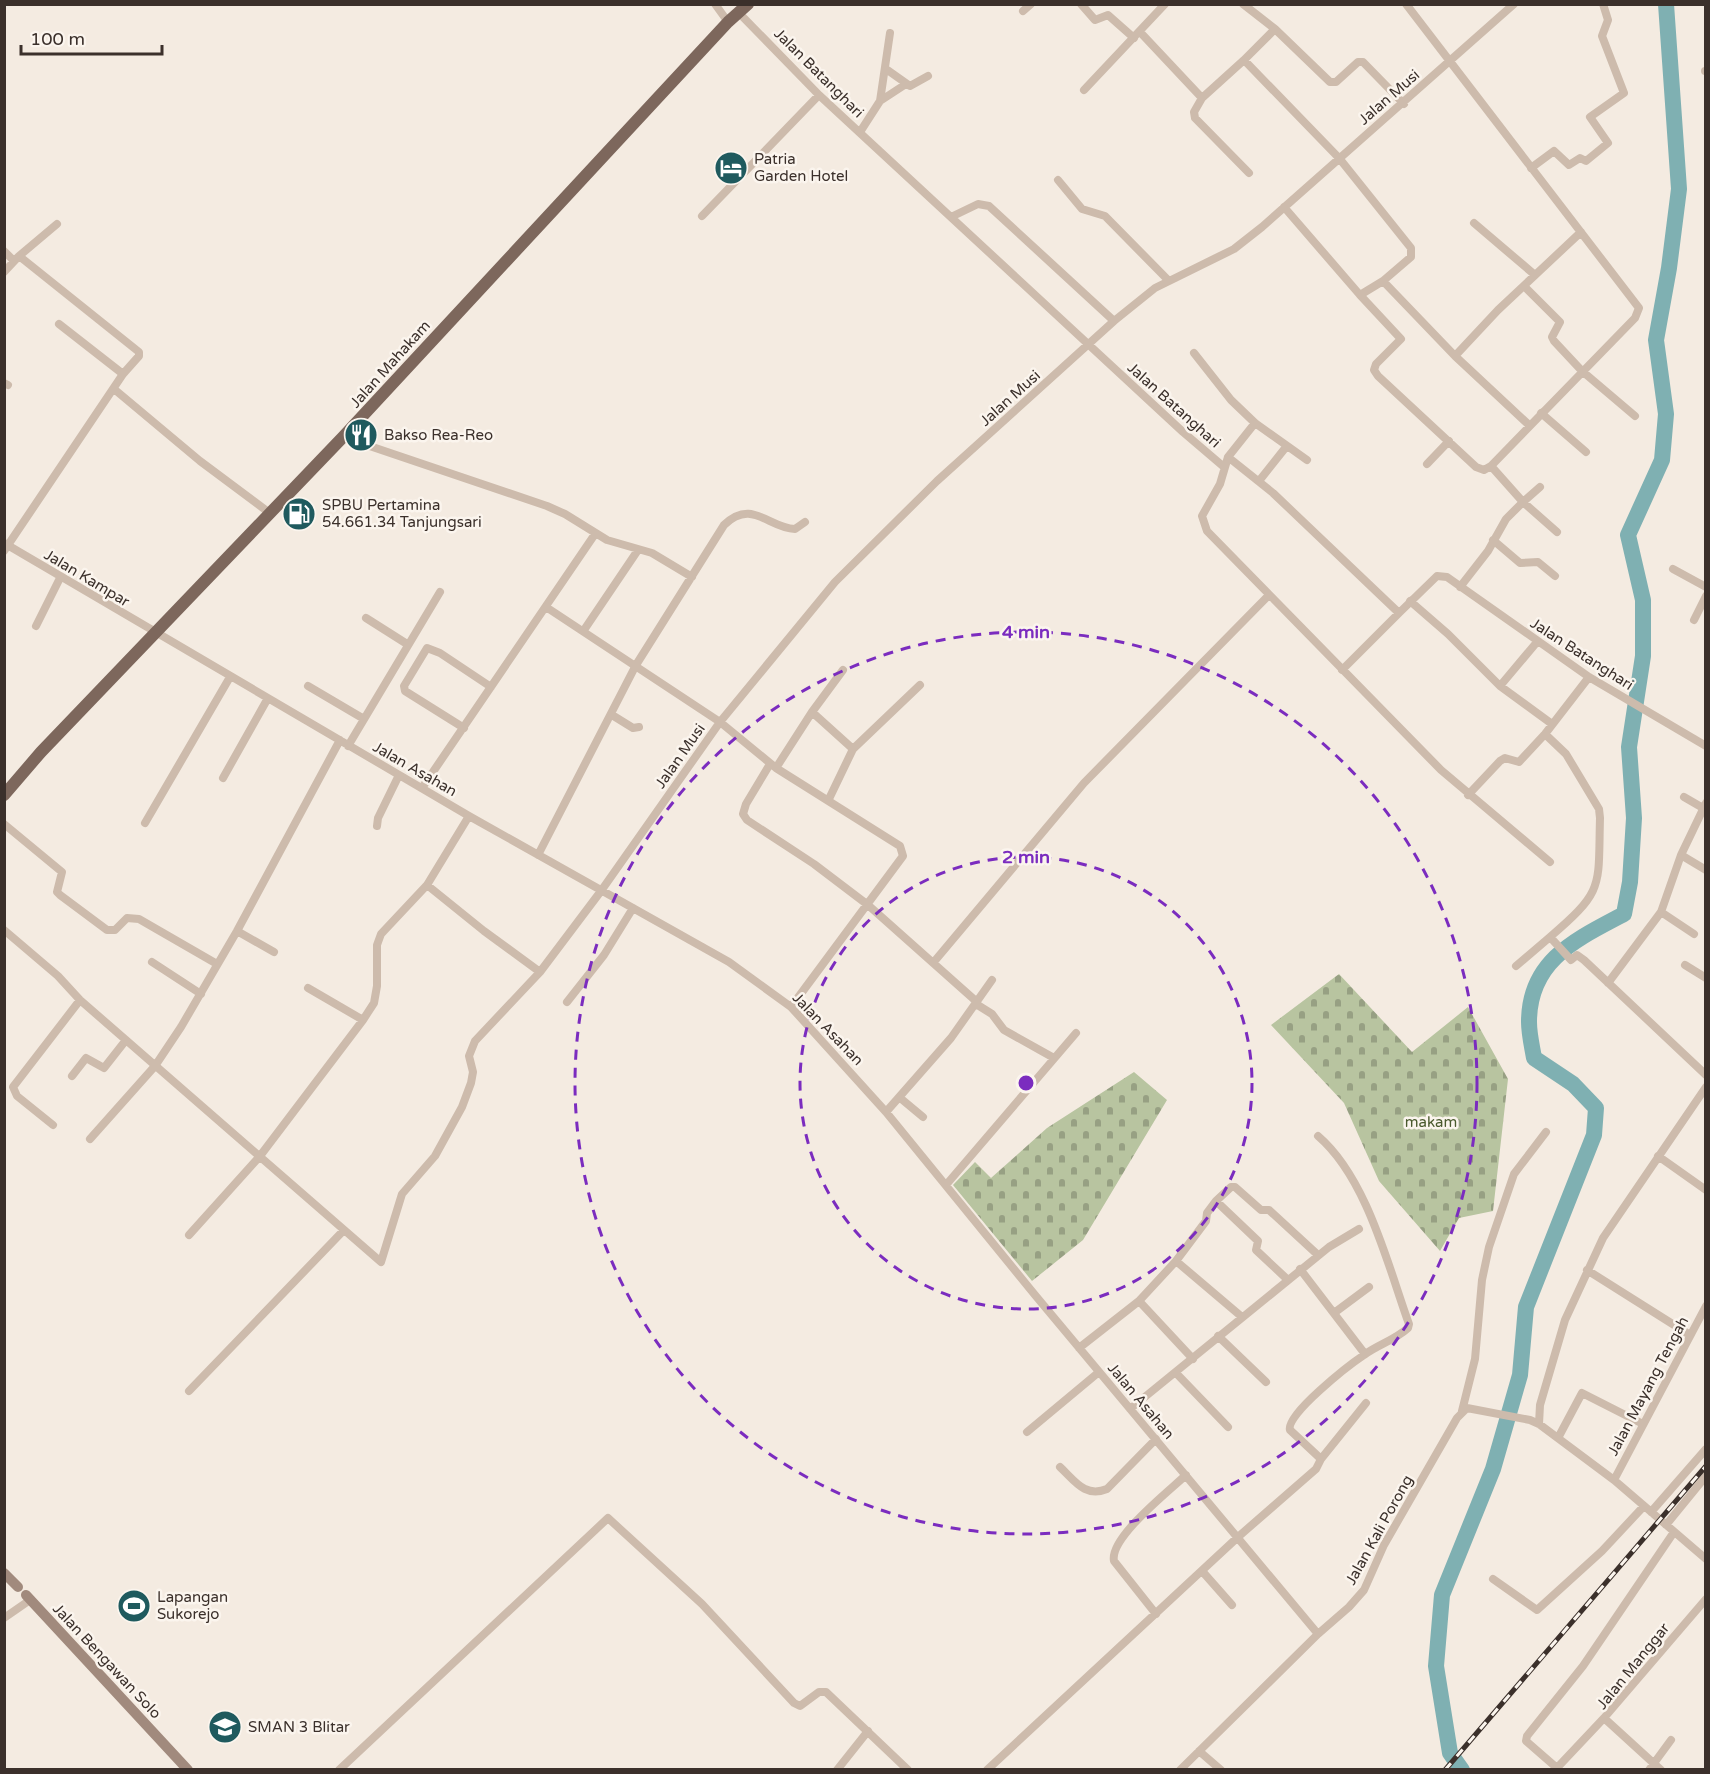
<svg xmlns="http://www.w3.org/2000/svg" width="1710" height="1774" viewBox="0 0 1710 1774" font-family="'Varela Round',sans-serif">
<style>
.cemetery{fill:url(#cemetery-stones)}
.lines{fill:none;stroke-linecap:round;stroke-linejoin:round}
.river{stroke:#7fb0b2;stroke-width:16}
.street{stroke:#cdbbac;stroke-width:8}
.secondary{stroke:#a18a7d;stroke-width:10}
.primary{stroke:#7d675c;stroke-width:12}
.rail-casing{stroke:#3b302b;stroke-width:5}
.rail{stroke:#fbf5ee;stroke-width:3;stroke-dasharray:9;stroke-linecap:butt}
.ring{fill:none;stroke:#7b2cbf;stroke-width:3;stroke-dasharray:10 8}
.labels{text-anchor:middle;stroke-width:5;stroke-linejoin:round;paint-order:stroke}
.street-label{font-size:15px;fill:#3b302b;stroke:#fbf5ee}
.poi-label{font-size:15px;fill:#3b302b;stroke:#fbf5ee;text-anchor:start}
.park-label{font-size:15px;fill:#4a5a2e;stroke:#fbf5ee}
.centre{fill:#7b2cbf;stroke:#fbf5ee;stroke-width:3}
.ring-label{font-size:18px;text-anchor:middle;font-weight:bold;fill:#7b2cbf;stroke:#fbf5ee;stroke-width:5;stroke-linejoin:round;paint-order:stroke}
</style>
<defs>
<pattern id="cemetery-stones" width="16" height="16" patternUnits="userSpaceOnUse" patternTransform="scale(1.5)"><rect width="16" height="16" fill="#b8c4a0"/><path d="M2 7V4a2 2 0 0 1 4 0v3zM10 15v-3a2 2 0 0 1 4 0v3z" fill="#97a083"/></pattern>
</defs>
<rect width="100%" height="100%" fill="#f4ebe1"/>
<!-- cemetery -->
<path class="cemetery" d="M 1339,974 L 1412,1052 L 1468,1007 L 1508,1079 L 1493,1211 L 1459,1218 L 1440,1251 L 1379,1181 L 1344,1103 L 1271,1025 Z
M 1134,1072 L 1167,1100 L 1083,1240 L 1032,1281 L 953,1185 L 975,1162 L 991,1178 L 1047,1128 Z"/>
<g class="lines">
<!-- river -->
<path class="river" d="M 1462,1770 L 1450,1753 L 1436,1666 L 1442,1595 L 1493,1469 L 1520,1375 L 1526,1307 L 1594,1135 L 1596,1108 L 1573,1084 L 1534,1058 C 1532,1046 1529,1034 1529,1022 C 1529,960 1577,939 1624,914 L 1630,882 L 1634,818 L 1629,747 L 1643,656 L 1643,600 L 1628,535 L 1662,460 L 1666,414 L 1656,340 L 1669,268 L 1679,189 L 1666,4"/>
<!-- street -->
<path class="street" d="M 715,4 L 728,22
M 1081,4 L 1095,20 L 1108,15 L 1134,38
M 1243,4 L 1275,29 L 1330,82 L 1336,82 L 1358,62 L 1363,62 L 1404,104
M 1406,4 L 1639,308 L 1635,318 L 1491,466 L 1523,502 L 1506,519 L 1488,551 L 1460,587
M 1023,11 L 1031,4
M 739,13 L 819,95 L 1183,432 L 1224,467
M 1140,32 L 1202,98
M 1244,60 L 1275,29
M 886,69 L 910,86 L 928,76
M 1705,71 L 1706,71
M 1084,90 L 1165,4
M 880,101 L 906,84
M 860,132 L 880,101 L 890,33
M 1531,168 L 1554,151 L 1569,165 L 1580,158 L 1586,161 L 1608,143 L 1590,117 L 1624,93 L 1602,36 L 1608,20 L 1603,4
M 1249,173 L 1195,118 L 1194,112 L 1202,98 L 1244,60 L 1339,158 L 1411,248 L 1411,257 L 1383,281 L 1455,356 L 1529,425
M 1058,180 L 1082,209 L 1105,216 L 1168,280
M 1284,207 L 1360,295 L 1383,281
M 702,216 L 819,95
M 951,217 L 978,204 L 989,206 L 1114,321
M 1474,223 L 1535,275
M 4,251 L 14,261
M 4,272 L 19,256 L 57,224
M 1524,286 L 1560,322 L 1552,337 L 1554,341 L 1582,371 L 1635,416
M 1360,295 L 1401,339 L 1376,364 L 1374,370 L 1378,376 L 1476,467 L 1484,470 L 1491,466
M 59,324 L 123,374
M 1194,353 L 1231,400 L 1255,423
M 1455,356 L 1498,310 L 1581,232
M 4,383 L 8,385
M 114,389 L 200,461 L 271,514
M 1541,413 L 1586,452
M 343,437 L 547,506 L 565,514 L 607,540 L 652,553 L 692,577
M 1228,457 L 1255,423 L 1307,460
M 1427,464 L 1449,441
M 1259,481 L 1286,447
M 1540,487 L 1523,502 L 1557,532
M 1493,540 L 1520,563 L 1538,562 L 1555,576
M 4,543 L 469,816 L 729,962 L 791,1007 L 886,1112 L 1035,1295 L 1318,1634
M 4,551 L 123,374 L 139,356 L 139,352 L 19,256
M 1673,569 L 1706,587
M 1410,601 L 1448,634 L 1500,686 L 1552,724
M 546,607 L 720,722 L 776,768 L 900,846 L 903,856 L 791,1007
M 366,618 L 407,644
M 1694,620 L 1706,596
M 36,626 L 60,578
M 584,630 L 638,550
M 1342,670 L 1399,613
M 308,686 L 364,719
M 1500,686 L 1537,642
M 812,712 L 853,749
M 612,715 L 633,728 L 639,727
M 464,728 L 405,691 L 404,686 L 427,648 L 440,653 L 491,687
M 1545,734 L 1566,754 L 1599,809 L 1600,818 C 1598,887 1605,890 1550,937 L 1571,960 L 1577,955 L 1584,960 L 1706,1075
M 348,746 L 440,592
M 770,764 L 746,804 L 743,814 L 747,820 L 814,864 L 868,905 L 977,1002
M 776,768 L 812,712 L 843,670
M 223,778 L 268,698
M 422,788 L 595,534
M 1468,795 L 1500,761 L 1505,758 L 1519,762 L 1545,734 L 1589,677
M 1684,797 L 1703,808
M 828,801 L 853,749 L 920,685
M 145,823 L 230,677
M 4,824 L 62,872 L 57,892 L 60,895 L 107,930 L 115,930 L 127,918 L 139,919 L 217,964
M 377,826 L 378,818 L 399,775
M 538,855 L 636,665 L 724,525 C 752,498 768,528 795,529 L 805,522
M 1681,855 L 1706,870
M 1550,862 L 1441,770 L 1207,531 L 1202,516 L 1220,484 L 1228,457 L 1273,493 L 1399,613 L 1437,576 L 1447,577 L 1589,677 L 1706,746
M 427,885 L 484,931 L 540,972
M 1661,912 L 1694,934
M 4,930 L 58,976 L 80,1000 L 381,1262 L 402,1194 L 435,1156 L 462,1107 L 471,1083 L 473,1072 L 469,1056 L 475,1041 L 540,972 L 601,891 L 720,722 L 835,582 L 937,481 L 1114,321 L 1155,288 L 1234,249 L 1262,227 L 1514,4
M 237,931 L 274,952
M 152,962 L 201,994
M 933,963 L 1084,783 L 1269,595
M 1685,965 L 1706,978
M 1516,966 L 1550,937
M 1608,983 L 1661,912 L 1681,855 L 1706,803
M 308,988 L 363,1020
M 567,1002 L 604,955 L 633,908
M 976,1004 L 992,1014 L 1004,1030 L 1054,1058
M 72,1076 L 86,1058 L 104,1068 L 126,1040
M 899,1097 L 923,1117
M 886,1112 L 951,1038 L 992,980
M 53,1125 L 17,1096 L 13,1087 L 80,1000
M 90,1139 L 155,1066 L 181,1027 L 237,931 L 340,740
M 1658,1156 L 1706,1190
M 946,1185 L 1076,1033
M 1216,1201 L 1231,1187 L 1235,1187 L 1261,1210 L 1269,1210 L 1318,1255
M 189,1235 L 260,1156 L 363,1020 L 374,1003 L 377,986 L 377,945 L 381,934 L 427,885 L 469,816
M 1176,1261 L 1242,1317
M 1300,1269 L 1365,1354
M 1587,1270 L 1690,1335
M 1334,1313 L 1369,1287
M 1218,1336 L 1266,1382
M 1079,1348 L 1139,1301
M 1193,1359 L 1139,1301 L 1176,1261 L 1206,1221 L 1207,1213 L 1216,1201 L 1258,1241 L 1256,1250 L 1288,1280
M 1176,1373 L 1228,1427
M 189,1391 L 344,1230
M 1130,1409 L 1329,1247 L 1359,1229
M 1462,1411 L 1475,1359 L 1482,1280 L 1489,1247 L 1514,1174 L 1546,1132
M 1539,1424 L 1540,1405 L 1565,1320 L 1603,1238 L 1706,1087
M 1027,1432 L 1099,1372
M 1558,1438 L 1582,1393 L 1643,1424
M 1321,1459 L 1366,1403
M 1060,1467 C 1075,1481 1085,1498 1107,1489 L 1156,1439
M 1614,1480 L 1706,1306
M 1651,1512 L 1706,1449
M 1666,1525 L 1706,1476
M 1202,1571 L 1232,1605
M 1493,1579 L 1537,1610 L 1602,1551 L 1644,1506
M 1156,1614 L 1114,1561 C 1109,1538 1169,1491 1186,1475
M 4,1618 L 30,1600
M 1199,1751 L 1221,1770
M 1557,1768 L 1526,1741 L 1527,1736 L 1583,1666 L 1674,1532
M 339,1770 L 608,1518 L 702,1604 L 794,1703 L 800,1706 L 819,1692 L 826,1692 L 908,1770
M 837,1770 L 868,1731
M 987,1770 L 1238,1537 L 1316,1469 L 1321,1459 L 1290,1430 C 1285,1415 1349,1365 1364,1355 C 1377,1345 1395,1340 1408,1328 L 1409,1324 C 1388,1266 1367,1178 1318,1136
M 1180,1770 L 1318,1634 L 1349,1607 L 1364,1590 L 1384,1545 L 1457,1418 L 1467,1408 L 1530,1420 L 1539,1424 L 1614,1480 L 1706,1559
M 1555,1770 L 1604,1718
M 1649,1770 L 1671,1740
M 1661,1770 L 1604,1718 L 1706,1599"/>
<!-- secondary -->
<path class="secondary" d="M 4,1573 L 18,1587
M 26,1595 L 188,1770"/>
<!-- primary -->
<path class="primary" d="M 4,795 L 41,752 L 343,437 L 728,22 L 748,4"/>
<defs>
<path id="rail" d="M 1445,1770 L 1706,1466"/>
</defs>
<!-- rail casing -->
<use href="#rail" class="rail-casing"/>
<!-- rail -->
<use href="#rail" class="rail"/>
</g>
<!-- distance rings -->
<g class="ring">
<circle cx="1026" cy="1083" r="226"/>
<circle cx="1026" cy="1083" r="451"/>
</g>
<!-- icons -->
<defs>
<symbol id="hotel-disc" viewBox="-11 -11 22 22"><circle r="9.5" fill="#1f5a5e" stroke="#fbf5ee"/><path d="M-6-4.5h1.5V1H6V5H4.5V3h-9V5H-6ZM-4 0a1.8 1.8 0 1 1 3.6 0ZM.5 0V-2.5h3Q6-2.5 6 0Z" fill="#fff"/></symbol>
<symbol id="restaurant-disc" viewBox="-11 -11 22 22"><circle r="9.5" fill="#1f5a5e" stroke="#fbf5ee"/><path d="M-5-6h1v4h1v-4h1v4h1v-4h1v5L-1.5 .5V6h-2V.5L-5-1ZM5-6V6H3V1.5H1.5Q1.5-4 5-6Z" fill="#fff"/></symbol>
<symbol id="fuel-disc" viewBox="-11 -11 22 22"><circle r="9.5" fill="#1f5a5e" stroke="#fbf5ee"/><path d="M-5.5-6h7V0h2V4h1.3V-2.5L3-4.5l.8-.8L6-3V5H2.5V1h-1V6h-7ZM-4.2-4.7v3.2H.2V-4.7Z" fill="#fff"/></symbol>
<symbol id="stadium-disc" viewBox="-11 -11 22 22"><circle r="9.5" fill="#1f5a5e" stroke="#fbf5ee"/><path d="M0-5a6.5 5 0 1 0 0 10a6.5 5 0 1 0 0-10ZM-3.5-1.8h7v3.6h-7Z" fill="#fff"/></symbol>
<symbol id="school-disc" viewBox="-11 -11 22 22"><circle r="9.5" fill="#1f5a5e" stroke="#fbf5ee"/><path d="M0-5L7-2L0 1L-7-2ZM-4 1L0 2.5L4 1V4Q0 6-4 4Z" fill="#fff"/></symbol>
</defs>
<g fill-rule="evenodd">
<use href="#hotel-disc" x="712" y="149" width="38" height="38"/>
<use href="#restaurant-disc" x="342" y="416" width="38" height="38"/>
<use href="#fuel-disc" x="280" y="495" width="38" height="38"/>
<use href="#stadium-disc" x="115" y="1587" width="38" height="38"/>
<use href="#school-disc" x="206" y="1708" width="38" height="38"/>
</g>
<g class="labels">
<!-- street labels -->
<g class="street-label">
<text transform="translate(819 73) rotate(45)" y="5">Jalan Batanghari</text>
<text transform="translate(1389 97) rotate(-41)" y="5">Jalan Musi</text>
<text transform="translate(390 364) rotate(-48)" y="5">Jalan Mahakam</text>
<text transform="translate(1010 398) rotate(-42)" y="5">Jalan Musi</text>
<text transform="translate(1174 405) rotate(42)" y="5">Jalan Batanghari</text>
<text transform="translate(87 578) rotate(31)" y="5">Jalan Kampar</text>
<text transform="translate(1582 654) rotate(33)" y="5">Jalan Batanghari</text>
<text transform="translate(680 756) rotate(-55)" y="5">Jalan Musi</text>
<text transform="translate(415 769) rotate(30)" y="5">Jalan Asahan</text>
<text transform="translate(828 1029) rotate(46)" y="5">Jalan Asahan</text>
<text transform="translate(1648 1386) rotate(-62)" y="5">Jalan Mayang Tengah</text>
<text transform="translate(1141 1401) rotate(50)" y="5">Jalan Asahan</text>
<text transform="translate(1379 1530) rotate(-61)" y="5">Jalan Kali Porong</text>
<text transform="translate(107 1661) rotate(47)" y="5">Jalan Bengawan Solo</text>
<text transform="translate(1633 1666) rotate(-51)" y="5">Jalan Manggar</text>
</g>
<!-- poi labels -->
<g class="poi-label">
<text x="754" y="164">Patria<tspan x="754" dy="17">Garden Hotel</tspan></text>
<text x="384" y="440">Bakso Rea-Reo</text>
<text x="322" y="510">SPBU Pertamina<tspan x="322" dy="17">54.661.34 Tanjungsari</tspan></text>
<text x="157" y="1602">Lapangan<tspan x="157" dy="17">Sukorejo</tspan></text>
<text x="248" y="1732">SMAN 3 Blitar</text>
</g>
<!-- park labels -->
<g class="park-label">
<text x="1431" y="1127">makam</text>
</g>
</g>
<circle cx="1026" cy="1083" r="9" class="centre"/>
<g class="ring-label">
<text x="1026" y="638">4 min</text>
<text x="1026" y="863">2 min</text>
</g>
<!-- border -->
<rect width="1710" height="1774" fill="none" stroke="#3b302b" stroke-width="12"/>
<!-- scale -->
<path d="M21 45v9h141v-9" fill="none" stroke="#3b302b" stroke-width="3"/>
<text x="30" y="45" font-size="18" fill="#3b302b" stroke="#fbf5ee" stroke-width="4.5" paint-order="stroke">100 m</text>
</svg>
